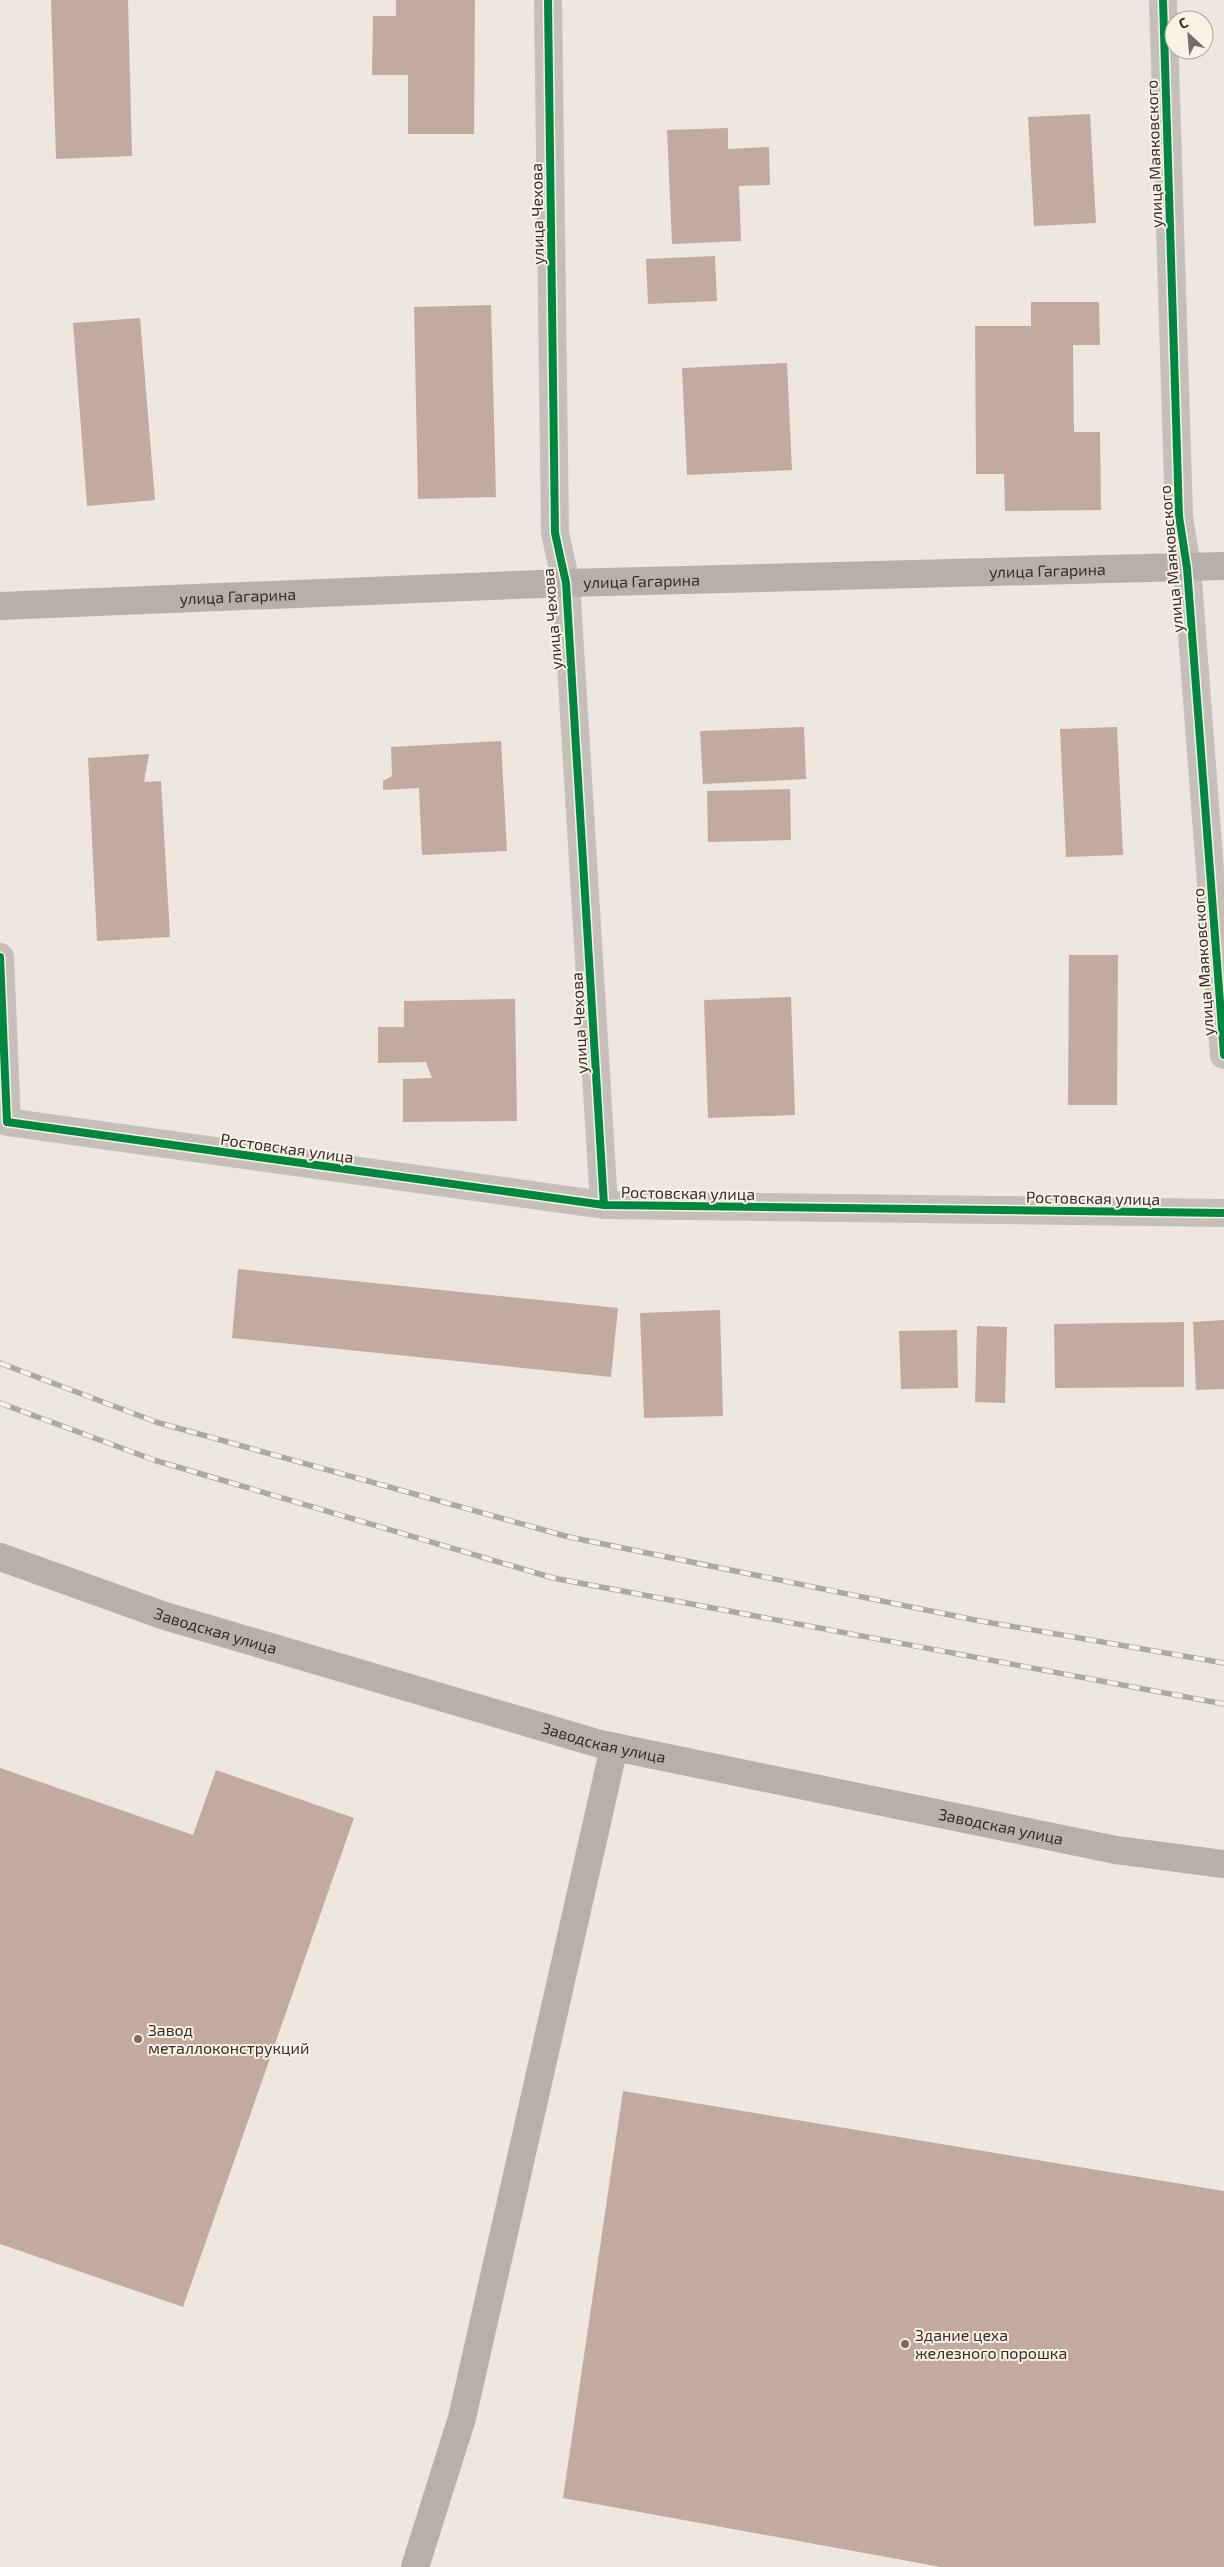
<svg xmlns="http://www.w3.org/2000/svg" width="1224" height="2567" viewBox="0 0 1224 2567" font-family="'Exo 2',sans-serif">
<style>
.building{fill:#c2aaa1}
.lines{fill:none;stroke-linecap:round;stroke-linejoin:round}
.minor{stroke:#c6bfb9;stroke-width:28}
.secondary{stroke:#b7afa9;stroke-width:28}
.rail-casing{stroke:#aea8a3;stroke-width:5.5}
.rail{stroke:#faf1e7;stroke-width:4;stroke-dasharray:11;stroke-linecap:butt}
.cycleway-casing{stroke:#faf1e7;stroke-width:11}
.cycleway{stroke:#00873e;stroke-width:8}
.poi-dot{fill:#776d68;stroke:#faf1e7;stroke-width:2}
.labels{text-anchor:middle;stroke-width:4;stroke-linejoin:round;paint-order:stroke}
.street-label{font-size:16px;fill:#372c27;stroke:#faf1e7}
.poi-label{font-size:16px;fill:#372c27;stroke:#faf1e7;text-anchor:start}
</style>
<rect width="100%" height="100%" fill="#ede7e0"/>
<!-- building -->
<path class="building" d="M 51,0 L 128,0 L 132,156 L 56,159 Z
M 396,0 L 475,0 L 474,134 L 408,134 L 408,75 L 372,75 L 373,16 L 396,16 Z
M 1090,114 L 1096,223 L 1034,226 L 1028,117 Z
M 728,128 L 728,149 L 769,147 L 770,185 L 739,186 L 741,241 L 672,244 L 667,130 Z
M 715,256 L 717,301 L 648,304 L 646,259 Z
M 1031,302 L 1099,302 L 1100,345 L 1073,345 L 1074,432 L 1100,432 L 1101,510 L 1005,511 L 1004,474 L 976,474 L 975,326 L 1031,326 Z
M 491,305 L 496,497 L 418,499 L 414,307 Z
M 140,318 L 155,500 L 87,506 L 73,323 Z
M 787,363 L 792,470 L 687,475 L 682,368 Z
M 804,727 L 806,779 L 703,784 L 700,731 Z
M 1117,727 L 1123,855 L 1066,857 L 1060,729 Z
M 501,741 L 507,851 L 422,855 L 419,788 L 383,790 L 383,781 L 392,776 L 391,747 Z
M 149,754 L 144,782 L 161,781 L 170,937 L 97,941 L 88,758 Z
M 790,789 L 791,840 L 708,842 L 707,791 Z
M 1069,955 L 1118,955 L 1117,1105 L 1068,1105 Z
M 791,997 L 795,1115 L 708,1118 L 704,1000 Z
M 515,999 L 517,1121 L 403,1122 L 403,1079 L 432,1078 L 426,1062 L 378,1063 L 378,1027 L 404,1027 L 404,1001 Z
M 238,1269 L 618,1308 L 611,1377 L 232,1338 Z
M 720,1310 L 723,1416 L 644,1418 L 640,1313 Z
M 1224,1320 L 1224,1389 L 1196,1390 L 1193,1322 Z
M 1184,1322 L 1184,1387 L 1055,1388 L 1054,1324 Z
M 977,1326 L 1007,1327 L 1005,1403 L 975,1402 Z
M 957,1330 L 958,1388 L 901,1389 L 899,1331 Z
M 0,1768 L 193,1835 L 216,1770 L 354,1818 L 183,2307 L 0,2244 Z
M 623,2091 L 1224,2191 L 1224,2567 L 941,2567 L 563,2498 Z"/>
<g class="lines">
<!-- minor -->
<path class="minor" d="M 548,0 L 555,533 L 566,583 L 604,1205
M 1163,0 L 1179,516 L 1187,568 L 1224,1055
M 0,957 L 7,1122 L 604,1205 L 1224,1213"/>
<!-- secondary -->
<g class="secondary">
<path id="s1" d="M 0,606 L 566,583 L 1224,566"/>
<path id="s2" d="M 0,1557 L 165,1616 L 600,1744 L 1116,1850 L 1224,1864"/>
<path d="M 415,2567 L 462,2418 L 614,1747"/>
</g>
<defs>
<path id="rail" d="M 0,1363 L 156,1422 L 569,1537 L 975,1620 L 1224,1663
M 0,1403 L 154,1460 L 553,1578 L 1224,1704"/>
</defs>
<!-- rail casing -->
<use href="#rail" class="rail-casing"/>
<!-- rail -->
<use href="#rail" class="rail"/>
<defs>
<path id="cycleway" d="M 548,0 L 555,533 L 566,583 L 604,1205
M 1163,0 L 1179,516 L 1187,568 L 1224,1055
M 0,957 L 7,1122 L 604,1205 L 1224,1213"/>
</defs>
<!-- cycleway casing -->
<use href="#cycleway" class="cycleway-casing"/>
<!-- cycleway -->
<use href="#cycleway" class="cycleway"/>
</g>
<!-- markers -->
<g class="poi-dot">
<circle cx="138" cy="2039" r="5"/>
<circle cx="905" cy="2344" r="5"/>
</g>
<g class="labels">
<!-- street labels -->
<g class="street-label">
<text transform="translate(1154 154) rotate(-92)" y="6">улица Маяковского</text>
<text transform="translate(537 214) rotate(-91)" y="6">улица Чехова</text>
<text transform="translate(1171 559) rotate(-95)" y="6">улица Маяковского</text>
<text dy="6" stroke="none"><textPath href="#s1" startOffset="1048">улица Гагарина</textPath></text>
<text dy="6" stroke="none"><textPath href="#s1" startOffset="642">улица Гагарина</textPath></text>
<text dy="6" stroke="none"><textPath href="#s1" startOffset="238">улица Гагарина</textPath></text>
<text transform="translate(552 619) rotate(-95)" y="6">улица Чехова</text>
<text transform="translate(1203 962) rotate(-94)" y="6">улица Маяковского</text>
<text transform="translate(579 1023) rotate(-93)" y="6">улица Чехова</text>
<text transform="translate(287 1148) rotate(8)" y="6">Ростовская улица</text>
<text transform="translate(688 1193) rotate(1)" y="6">Ростовская улица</text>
<text transform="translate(1093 1198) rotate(1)" y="6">Ростовская улица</text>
<text dy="6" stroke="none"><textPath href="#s2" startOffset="228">Заводская улица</textPath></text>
<text dy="6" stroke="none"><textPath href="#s2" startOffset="632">Заводская улица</textPath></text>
<text dy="6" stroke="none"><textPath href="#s2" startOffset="1038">Заводская улица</textPath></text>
</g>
<!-- poi labels -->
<g class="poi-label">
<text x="148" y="2036">Завод<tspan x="148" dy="18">металлоконструкций</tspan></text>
<text x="915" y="2341">Здание цеха<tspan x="915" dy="18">железного порошка</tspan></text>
</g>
</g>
<!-- north arrow -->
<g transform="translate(1189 35) rotate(334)"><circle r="24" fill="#faf1e7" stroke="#aca29a"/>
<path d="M0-4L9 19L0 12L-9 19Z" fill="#776d68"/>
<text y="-8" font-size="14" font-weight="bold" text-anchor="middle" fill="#372c27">С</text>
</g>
</svg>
